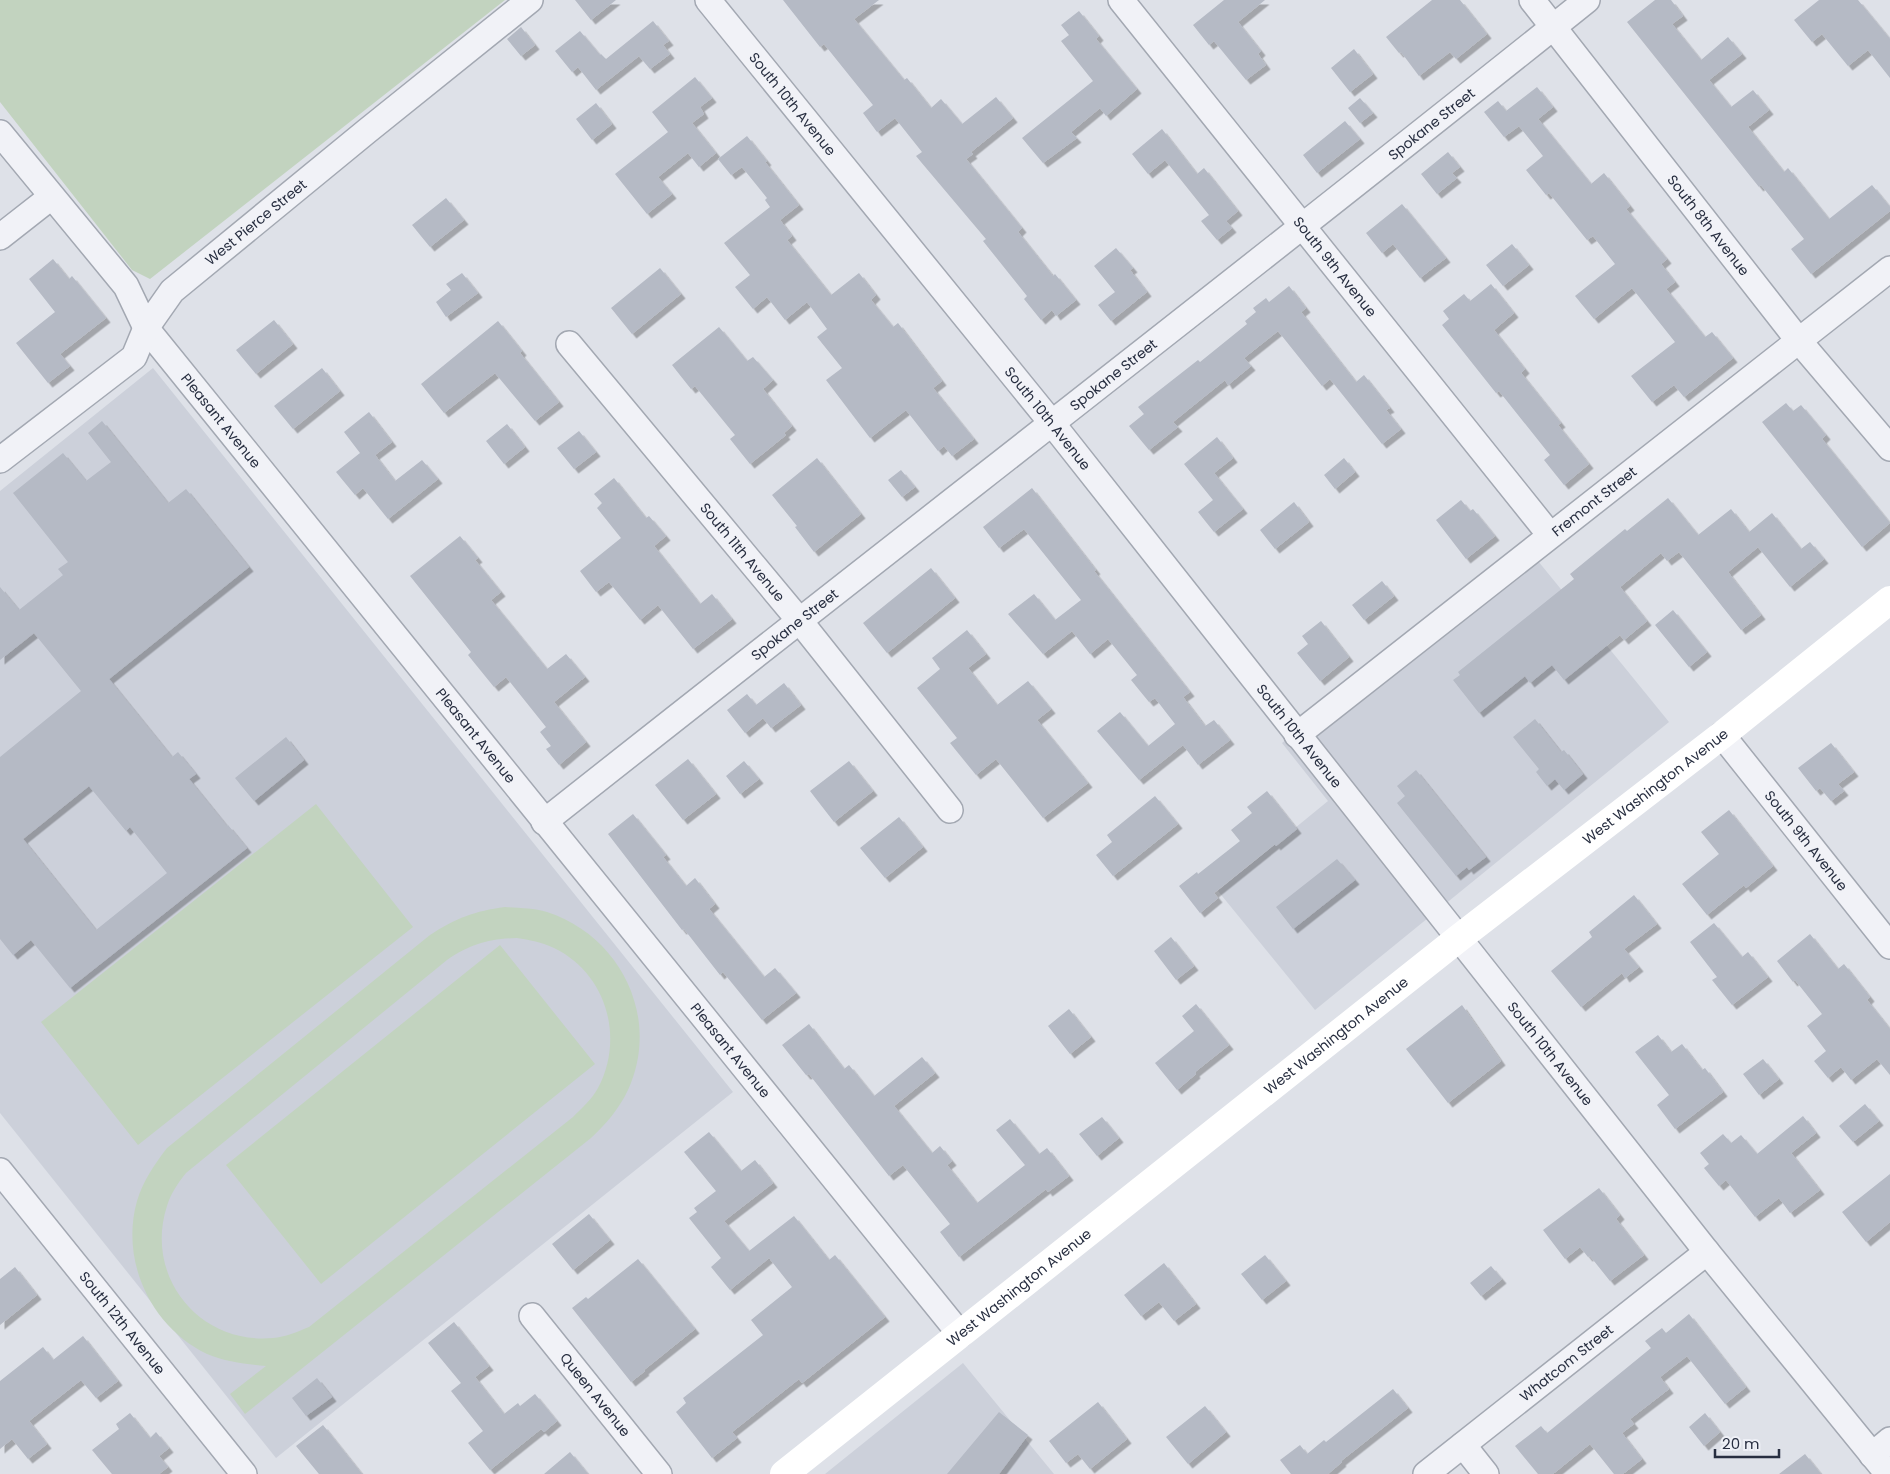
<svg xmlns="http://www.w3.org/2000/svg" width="1890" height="1474" viewBox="0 0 1890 1474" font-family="Poppins,sans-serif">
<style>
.built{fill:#ccd0da}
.green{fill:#c2d3bf;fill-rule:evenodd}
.building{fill:#b5bac5;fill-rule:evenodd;filter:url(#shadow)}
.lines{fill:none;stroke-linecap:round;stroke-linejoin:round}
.street-casing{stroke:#a3a8b2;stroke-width:28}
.street{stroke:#f1f2f7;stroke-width:25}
.secondary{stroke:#fff;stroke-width:28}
.labels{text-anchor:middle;stroke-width:5;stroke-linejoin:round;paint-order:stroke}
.street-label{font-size:14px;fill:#272e40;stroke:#eef0f6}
</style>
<defs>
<filter id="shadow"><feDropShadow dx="4.5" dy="4.5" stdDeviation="0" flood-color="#0004"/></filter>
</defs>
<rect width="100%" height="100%" fill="#dee1e8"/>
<!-- built -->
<path class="built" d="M 153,368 L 733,1092 L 276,1458 L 0,1113 L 0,491 Z
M 1525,545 L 1669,722 L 1315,1010 L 1218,891 L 1328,801 L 1282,743 Z
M 963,1363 L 1054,1474 L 825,1474 Z"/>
<!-- green -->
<path class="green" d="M 0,0 L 505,0 L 150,279 L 132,270 L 0,102 Z
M 316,804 L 413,927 L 138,1145 L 41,1022 Z
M 505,907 C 519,908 534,908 547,912 C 621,936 661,1018 628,1090 C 619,1109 606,1124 591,1138 L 245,1414 L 230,1394 L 266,1366 C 246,1364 226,1362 207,1354 C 151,1327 120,1261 137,1201 C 143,1181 154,1165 167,1148 L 430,935 C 456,918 475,911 505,907 ZM 517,938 C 529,940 542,942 554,948 C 606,973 625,1037 598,1088 C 592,1099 582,1108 573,1117 L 309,1327 C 297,1332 285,1337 273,1338 C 199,1345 144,1276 167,1206 C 171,1193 178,1183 186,1173 L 447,960 C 471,944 488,939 517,938 Z
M 500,945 L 595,1064 L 321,1284 L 226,1165 Z"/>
<!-- building -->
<path class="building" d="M 575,0 L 616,0 L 591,20 Z
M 783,0 L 879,0 L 854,19 L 904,80 L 907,78 L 931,108 L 941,99 L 962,124 L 996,97 L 1013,118 L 971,152 L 973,154 L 966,159 L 1022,228 L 1018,232 L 1053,276 L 1055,274 L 1076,300 L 1056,316 L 1052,310 L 1041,320 L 1024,299 L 1027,296 L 983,241 L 986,239 L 916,156 L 922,152 L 895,118 L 877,132 L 863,113 L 873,105 L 824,44 L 820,47 Z
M 1224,0 L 1265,0 L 1238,22 L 1261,51 L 1258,54 L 1266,65 L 1246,80 L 1214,41 L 1209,45 L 1193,25 Z
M 1432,0 L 1460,0 L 1487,34 L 1456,59 L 1450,52 L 1419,76 L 1401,52 L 1399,53 L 1386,37 Z
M 1655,0 L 1671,0 L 1683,16 L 1672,24 L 1701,60 L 1728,37 L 1742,54 L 1709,80 L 1731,107 L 1753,90 L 1769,110 L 1748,127 L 1784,172 L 1788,168 L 1829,219 L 1872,185 L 1890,207 L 1890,211 L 1811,274 L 1791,249 L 1804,239 L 1761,185 L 1759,187 L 1627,22 Z
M 1819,0 L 1858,0 L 1890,39 L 1890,78 L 1868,50 L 1848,66 L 1822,34 L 1812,42 L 1794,20 Z
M 1079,11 L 1099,36 L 1096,39 L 1137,89 L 1106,116 L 1100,108 L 1071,132 L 1077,138 L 1043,163 L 1022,138 L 1093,81 L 1061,41 L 1069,35 L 1061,25 Z
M 653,21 L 669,41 L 663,45 L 670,54 L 650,69 L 639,56 L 596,90 L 578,67 L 572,72 L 555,51 L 580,31 L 600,55 L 601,54 L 606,59 Z
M 521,27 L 535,45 L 521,56 L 507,39 Z
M 1354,49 L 1373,74 L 1350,92 L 1331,68 Z
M 695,77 L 712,98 L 700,107 L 704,114 L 692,123 L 716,153 L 699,167 L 688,153 L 658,177 L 672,194 L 647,214 L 615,174 L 668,132 L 652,112 Z
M 1537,87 L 1553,107 L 1538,119 L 1591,184 L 1604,173 L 1630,206 L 1626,209 L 1667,259 L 1661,264 L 1675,282 L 1666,289 L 1705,337 L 1712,332 L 1733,358 L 1684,397 L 1674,385 L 1652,402 L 1631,376 L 1675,342 L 1632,288 L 1594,319 L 1575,296 L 1615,264 L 1593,236 L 1587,240 L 1549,193 L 1546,195 L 1526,170 L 1543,156 L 1519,126 L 1504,137 L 1484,112 L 1498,101 L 1506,111 Z
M 1360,98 L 1373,113 L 1360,123 L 1348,108 Z
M 596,103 L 612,124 L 592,140 L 576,119 Z
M 1345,121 L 1360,139 L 1317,173 L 1303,155 Z
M 1162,129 L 1197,174 L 1204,168 L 1238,211 L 1226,221 L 1232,228 L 1217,240 L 1201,221 L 1209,215 L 1165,160 L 1148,174 L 1132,154 Z
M 747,136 L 767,161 L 765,162 L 799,205 L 780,220 L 792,236 L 787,240 L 831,295 L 859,273 L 876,295 L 871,300 L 893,327 L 898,323 L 942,381 L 933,388 L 974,439 L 952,456 L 944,446 L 938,451 L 906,410 L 870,438 L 826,380 L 842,368 L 817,337 L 827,329 L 807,302 L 785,320 L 767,297 L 753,309 L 735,287 L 750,275 L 724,243 L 770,207 L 765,200 L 767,198 L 742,167 L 731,175 L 718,159 Z
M 1448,152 L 1460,167 L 1452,173 L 1457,178 L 1437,194 L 1421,174 Z
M 446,198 L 464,220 L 430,247 L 412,225 Z
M 1402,204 L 1446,258 L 1420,278 L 1393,244 L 1382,253 L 1366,233 Z
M 1512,244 L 1529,265 L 1503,286 L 1486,265 Z
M 1116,248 L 1133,268 L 1130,270 L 1147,292 L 1111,321 L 1098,305 L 1115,292 L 1094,266 Z
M 53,259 L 69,279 L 72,276 L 106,318 L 60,354 L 70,366 L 48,383 L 16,343 L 55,312 L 29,279 Z
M 660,268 L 681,294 L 632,334 L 611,308 Z
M 462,273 L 478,293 L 446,317 L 436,302 L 451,290 L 446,284 Z
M 1491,284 L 1514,313 L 1494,330 L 1525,369 L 1521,373 L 1561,423 L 1558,425 L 1589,464 L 1564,485 L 1544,460 L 1550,455 L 1499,391 L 1496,393 L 1442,325 L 1449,319 L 1443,311 L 1464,294 L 1470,301 Z
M 1289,286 L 1306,308 L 1301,312 L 1356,382 L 1364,375 L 1390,408 L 1386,410 L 1401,429 L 1382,444 L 1330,379 L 1322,386 L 1278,331 L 1244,358 L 1251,366 L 1228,385 L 1225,380 L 1173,422 L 1178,427 L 1149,450 L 1129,426 L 1144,414 L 1138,407 L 1198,360 L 1200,362 L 1247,324 L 1245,321 L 1256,312 L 1253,308 L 1266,298 L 1269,302 Z
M 274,320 L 293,344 L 256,374 L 236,350 Z
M 498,321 L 522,351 L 520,353 L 559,402 L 535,421 L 495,373 L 444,413 L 421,384 Z
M 719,327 L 747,361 L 753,357 L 773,380 L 763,389 L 792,426 L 784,433 L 786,435 L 750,464 L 730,439 L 735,435 L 695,386 L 691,389 L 672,365 Z
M 322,368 L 340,391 L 293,429 L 274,406 Z
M 1786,403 L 1793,411 L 1801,405 L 1826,435 L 1822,439 L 1890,523 L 1862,547 L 1762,422 Z
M 369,412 L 392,442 L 375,455 L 395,481 L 422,460 L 438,479 L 388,519 L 363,488 L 355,495 L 336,472 L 360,453 L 344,432 Z
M 102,421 L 168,503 L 186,489 L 249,567 L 109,679 L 172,757 L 178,752 L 196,774 L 189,779 L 227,826 L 228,825 L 247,848 L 70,988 L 31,940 L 13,955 L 0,939 L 0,757 L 81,691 L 34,633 L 0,660 L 0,587 L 19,610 L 63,575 L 58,569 L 68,562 L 13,493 L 63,453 L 86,481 L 111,462 L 88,433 ZM 89,786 L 126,831 L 130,827 L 167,873 L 96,930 L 23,839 Z
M 507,424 L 525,447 L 504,464 L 486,441 Z
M 579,431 L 596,452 L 574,469 L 557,448 Z
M 1217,437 L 1233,458 L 1214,473 L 1243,509 L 1214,532 L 1198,512 L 1213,500 L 1184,464 Z
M 817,458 L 861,514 L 814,552 L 795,527 L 797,526 L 772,495 Z
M 1344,458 L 1355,472 L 1335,489 L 1324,475 Z
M 901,470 L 915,487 L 902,497 L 888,480 Z
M 614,478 L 646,518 L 649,516 L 666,536 L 654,546 L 700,604 L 712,594 L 732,619 L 693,649 L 658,605 L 640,620 L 609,582 L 596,592 L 580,571 L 621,538 L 597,508 L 602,503 L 594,494 Z
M 1032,488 L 1096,570 L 1094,571 L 1190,692 L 1183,697 L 1205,726 L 1214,720 L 1230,740 L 1198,765 L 1183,745 L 1139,780 L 1097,731 L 1120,712 L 1148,746 L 1175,724 L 1155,698 L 1149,702 L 1131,680 L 1137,675 L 1108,639 L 1090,654 L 1072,631 L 1043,654 L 1008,614 L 1034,594 L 1055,620 L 1081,600 L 1024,529 L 999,548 L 983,527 Z
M 1668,498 L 1698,535 L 1731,509 L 1749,532 L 1772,513 L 1801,549 L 1810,542 L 1824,559 L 1790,587 L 1758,547 L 1728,572 L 1761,615 L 1741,630 L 1679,552 L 1667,561 L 1661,553 L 1620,587 L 1647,621 L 1624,640 L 1620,635 L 1564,680 L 1552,665 L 1530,683 L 1525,676 L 1479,713 L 1453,680 L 1460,675 L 1458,672 L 1574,579 L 1570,574 L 1625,529 L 1627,531 Z
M 1461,500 L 1470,511 L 1473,509 L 1495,536 L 1466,559 L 1436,520 Z
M 1294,502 L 1309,522 L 1275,549 L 1260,530 Z
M 460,536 L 478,558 L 475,560 L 501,592 L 491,600 L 547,669 L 566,654 L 585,677 L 554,702 L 586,742 L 559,765 L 546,749 L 551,746 L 540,732 L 546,727 L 506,677 L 494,687 L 468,655 L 471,652 L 410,576 Z
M 931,568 L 955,598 L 887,653 L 863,623 Z
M 1382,581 L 1394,596 L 1364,620 L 1352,605 Z
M 1673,610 L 1707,652 L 1689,667 L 1655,625 Z
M 1321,621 L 1349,657 L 1320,681 L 1297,653 L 1308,644 L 1302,636 Z
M 967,630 L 986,654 L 968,668 L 997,705 L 1028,681 L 1051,709 L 1037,720 L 1088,783 L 1043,818 L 996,759 L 976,775 L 950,743 L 957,738 L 917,688 L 940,669 L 932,658 Z
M 784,683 L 801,705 L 771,728 L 763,718 L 745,733 L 727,710 L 747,694 L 756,705 Z
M 1535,719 L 1561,752 L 1564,750 L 1583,774 L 1564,790 L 1555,779 L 1547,786 L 1536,772 L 1539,769 L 1513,737 Z
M 286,737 L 304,760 L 254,801 L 235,778 Z
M 1831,743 L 1854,772 L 1838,784 L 1844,791 L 1831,801 L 1820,788 L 1816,791 L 1798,768 Z
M 688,759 L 716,794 L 683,820 L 655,785 Z
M 744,761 L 759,779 L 740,794 L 726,776 Z
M 849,761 L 873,791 L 834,822 L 810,791 Z
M 1416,770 L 1486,857 L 1469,870 L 1467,867 L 1456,876 L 1397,803 L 1405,796 L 1397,786 Z
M 1267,791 L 1297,829 L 1276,846 L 1275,844 L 1214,893 L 1218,898 L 1200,913 L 1179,886 L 1197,872 L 1198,874 L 1240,841 L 1231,830 L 1252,813 L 1247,807 Z
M 1155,796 L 1178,824 L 1113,876 L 1096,855 L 1112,842 L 1107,835 Z
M 1729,810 L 1773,866 L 1746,888 L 1744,885 L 1707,915 L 1682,884 L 1719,854 L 1701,832 Z
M 633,814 L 666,855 L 663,857 L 686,886 L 695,878 L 715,904 L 709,909 L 764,977 L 775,968 L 796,993 L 762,1020 L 723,972 L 720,975 L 684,929 L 682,930 L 608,834 Z
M 899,817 L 923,847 L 885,878 L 860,848 Z
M 1337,859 L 1355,880 L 1293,929 L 1276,907 Z
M 1634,895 L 1657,924 L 1624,949 L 1639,967 L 1625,978 L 1622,973 L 1581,1007 L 1551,971 L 1592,937 L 1589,932 Z
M 1714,923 L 1742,957 L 1748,952 L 1768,977 L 1732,1005 L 1712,980 L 1717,977 L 1690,942 Z
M 1810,934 L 1838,969 L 1844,964 L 1870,997 L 1867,1000 L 1890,1029 L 1890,1075 L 1877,1059 L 1851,1080 L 1841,1067 L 1828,1078 L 1814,1061 L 1826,1051 L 1807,1026 L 1822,1014 L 1795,980 L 1793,982 L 1777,961 Z
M 1171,937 L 1194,966 L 1176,980 L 1154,951 Z
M 1196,1004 L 1229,1045 L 1195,1072 L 1196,1074 L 1177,1090 L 1155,1063 L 1194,1031 L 1182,1016 Z
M 1462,1005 L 1501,1061 L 1448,1103 L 1406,1049 Z
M 1069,1009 L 1091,1037 L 1070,1054 L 1048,1026 Z
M 809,1024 L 844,1069 L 849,1065 L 874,1096 L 922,1057 L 935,1073 L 894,1106 L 932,1153 L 940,1146 L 952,1161 L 947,1165 L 977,1203 L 1025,1165 L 996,1130 L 1010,1119 L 1039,1154 L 1047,1148 L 1069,1176 L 1048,1192 L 1046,1189 L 959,1257 L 940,1232 L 950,1224 L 903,1165 L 889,1176 L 809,1074 L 806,1075 L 782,1045 Z
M 1658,1035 L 1671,1052 L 1682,1044 L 1702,1070 L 1705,1068 L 1723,1092 L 1675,1129 L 1657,1105 L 1669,1095 L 1635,1052 Z
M 1763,1059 L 1779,1079 L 1759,1095 L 1743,1074 Z
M 1865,1104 L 1879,1121 L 1853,1142 L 1839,1126 Z
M 1803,1116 L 1816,1133 L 1791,1153 L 1820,1190 L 1790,1213 L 1779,1198 L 1755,1217 L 1726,1180 L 1719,1186 L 1704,1168 L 1709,1164 L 1700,1153 L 1723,1134 L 1731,1143 L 1741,1135 L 1757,1154 Z
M 1102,1117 L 1119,1138 L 1097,1156 L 1079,1134 Z
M 709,1132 L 741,1171 L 755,1160 L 773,1183 L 724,1221 L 749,1251 L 794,1216 L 829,1260 L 835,1255 L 885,1317 L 802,1383 L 799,1379 L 732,1432 L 737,1438 L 712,1458 L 676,1412 L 686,1403 L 683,1398 L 763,1335 L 751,1320 L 792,1287 L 769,1258 L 730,1290 L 711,1267 L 721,1258 L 689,1218 L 697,1212 L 694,1208 L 716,1191 L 684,1152 Z
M 1890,1174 L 1890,1222 L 1866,1242 L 1842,1212 Z
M 1599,1188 L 1620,1215 L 1616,1219 L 1644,1255 L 1610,1281 L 1590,1256 L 1588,1257 L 1580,1247 L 1565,1259 L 1543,1230 Z
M 589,1214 L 610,1240 L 573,1270 L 552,1244 Z
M 1265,1255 L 1286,1281 L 1262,1300 L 1241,1274 Z
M 638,1259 L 695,1329 L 644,1370 L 645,1371 L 631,1382 L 572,1308 L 586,1297 L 588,1299 Z
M 1164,1263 L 1196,1304 L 1174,1321 L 1159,1302 L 1141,1316 L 1124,1295 Z
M 1491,1266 L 1502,1279 L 1481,1296 L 1470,1283 Z
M 15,1267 L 37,1295 L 0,1325 L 0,1279 Z
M 1689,1314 L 1746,1387 L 1725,1404 L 1687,1356 L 1660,1377 L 1669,1389 L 1630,1419 L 1634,1424 L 1622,1433 L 1642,1459 L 1623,1474 L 1614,1474 L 1590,1444 L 1553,1474 L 1538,1474 L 1515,1446 L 1541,1426 L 1547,1433 L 1651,1348 L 1645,1341 L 1662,1328 L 1666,1333 Z
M 454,1322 L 489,1366 L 475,1377 L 504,1414 L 518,1403 L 520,1406 L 535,1394 L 557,1421 L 544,1432 L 541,1429 L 490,1470 L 468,1443 L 483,1431 L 451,1391 L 461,1383 L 428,1343 Z
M 83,1336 L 118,1381 L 96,1398 L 81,1380 L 29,1421 L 47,1444 L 28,1459 L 12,1439 L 0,1449 L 0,1381 L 43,1347 L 53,1360 Z
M 317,1378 L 332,1397 L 306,1416 L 292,1398 Z
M 1393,1389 L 1408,1408 L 1341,1461 L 1342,1462 L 1328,1474 L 1291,1474 L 1280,1460 L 1300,1445 L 1307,1454 L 1324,1440 L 1326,1442 Z
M 1098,1402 L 1127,1439 L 1090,1469 L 1078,1454 L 1066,1463 L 1049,1441 Z
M 1205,1406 L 1226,1432 L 1188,1464 L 1166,1437 Z
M 999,1412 L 1028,1435 L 999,1474 L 947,1474 Z
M 130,1413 L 150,1438 L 156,1432 L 169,1448 L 159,1456 L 168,1467 L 159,1474 L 112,1474 L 92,1450 L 119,1429 L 116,1424 Z
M 1705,1413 L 1720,1432 L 1704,1446 L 1689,1427 Z
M 323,1425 L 362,1474 L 319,1474 L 296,1446 Z
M 570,1452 L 588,1474 L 544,1474 Z
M 1805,1454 L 1821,1474 L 1779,1474 Z"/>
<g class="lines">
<defs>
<g id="street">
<path id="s1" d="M 708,0 L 1051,422 L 1707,1252 L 1888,1474"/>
<path id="s2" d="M 1121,0 L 1550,535"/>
<path id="s3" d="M 1532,0 L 1799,341 L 1890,448"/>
<path id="s4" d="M 0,133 L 126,286 L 146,328 L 960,1334"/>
<path d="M 0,237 L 51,197"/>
<path id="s5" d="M 569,344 L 799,620 L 950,810"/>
<path id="s6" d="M 0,460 L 134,357 L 146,328 L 172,291 L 367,131 L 530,0"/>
<path id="s7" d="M 1297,735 L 1890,269"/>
<path id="s8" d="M 1722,735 L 1890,946"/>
<path id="s9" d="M 544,822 C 891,547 1242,277 1587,0"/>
<path id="s10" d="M 0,1171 L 244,1474"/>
<path id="s11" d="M 532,1316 L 659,1474"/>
<path d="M 1463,1445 L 1486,1474"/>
<path d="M 1872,1455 L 1890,1440"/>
<path id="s12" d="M 1426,1474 L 1707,1252"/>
</g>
</defs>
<!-- street casing -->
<use href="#street" class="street-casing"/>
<!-- street -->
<use href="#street" class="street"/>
<!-- secondary -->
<path class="secondary" id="s13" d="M 784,1474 L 1459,938 L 1722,735 L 1890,600"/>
</g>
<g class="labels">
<!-- street labels -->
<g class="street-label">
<text dy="5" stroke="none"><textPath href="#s1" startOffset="134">South 10th Avenue</textPath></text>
<text dy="5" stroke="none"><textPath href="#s9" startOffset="1129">Spokane Street</textPath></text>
<text dy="5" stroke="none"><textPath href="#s6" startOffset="354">West Pierce Street</textPath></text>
<text dy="5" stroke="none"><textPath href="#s3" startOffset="286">South 8th Avenue</textPath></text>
<text dy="5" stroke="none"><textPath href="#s2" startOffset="342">South 9th Avenue</textPath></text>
<text dy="5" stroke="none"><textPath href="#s9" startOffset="724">Spokane Street</textPath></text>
<text dy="5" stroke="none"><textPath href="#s1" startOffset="539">South 10th Avenue</textPath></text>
<text dy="5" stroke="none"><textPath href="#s4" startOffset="364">Pleasant Avenue</textPath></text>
<text dy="5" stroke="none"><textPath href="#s7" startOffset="378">Fremont Street</textPath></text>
<text dy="5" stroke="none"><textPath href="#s5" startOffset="271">South 11th Avenue</textPath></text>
<text dy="5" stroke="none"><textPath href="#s9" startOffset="319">Spokane Street</textPath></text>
<text dy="5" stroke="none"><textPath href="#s4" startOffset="769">Pleasant Avenue</textPath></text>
<text dy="5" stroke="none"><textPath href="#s1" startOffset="944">South 10th Avenue</textPath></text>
<text dy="5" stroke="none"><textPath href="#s13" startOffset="1110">West Washington Avenue</textPath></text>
<text dy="5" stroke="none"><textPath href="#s8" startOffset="135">South 9th Avenue</textPath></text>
<text dy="5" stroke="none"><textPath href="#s13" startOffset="705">West Washington Avenue</textPath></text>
<text dy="5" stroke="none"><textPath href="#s4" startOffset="1174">Pleasant Avenue</textPath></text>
<text dy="5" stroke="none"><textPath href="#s1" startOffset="1349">South 10th Avenue</textPath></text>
<text dy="5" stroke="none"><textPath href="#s13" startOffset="300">West Washington Avenue</textPath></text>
<text dy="5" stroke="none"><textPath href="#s10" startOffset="195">South 12th Avenue</textPath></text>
<text dy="5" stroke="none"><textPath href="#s12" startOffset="179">Whatcom Street</textPath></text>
<text dy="5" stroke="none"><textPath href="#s11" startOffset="101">Queen Avenue</textPath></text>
</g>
</g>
<!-- scale -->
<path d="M1715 1449v8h64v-8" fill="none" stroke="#272e40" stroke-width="2.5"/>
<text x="1722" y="1449" font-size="15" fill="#272e40" stroke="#eef0f6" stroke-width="4" paint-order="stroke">20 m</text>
</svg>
